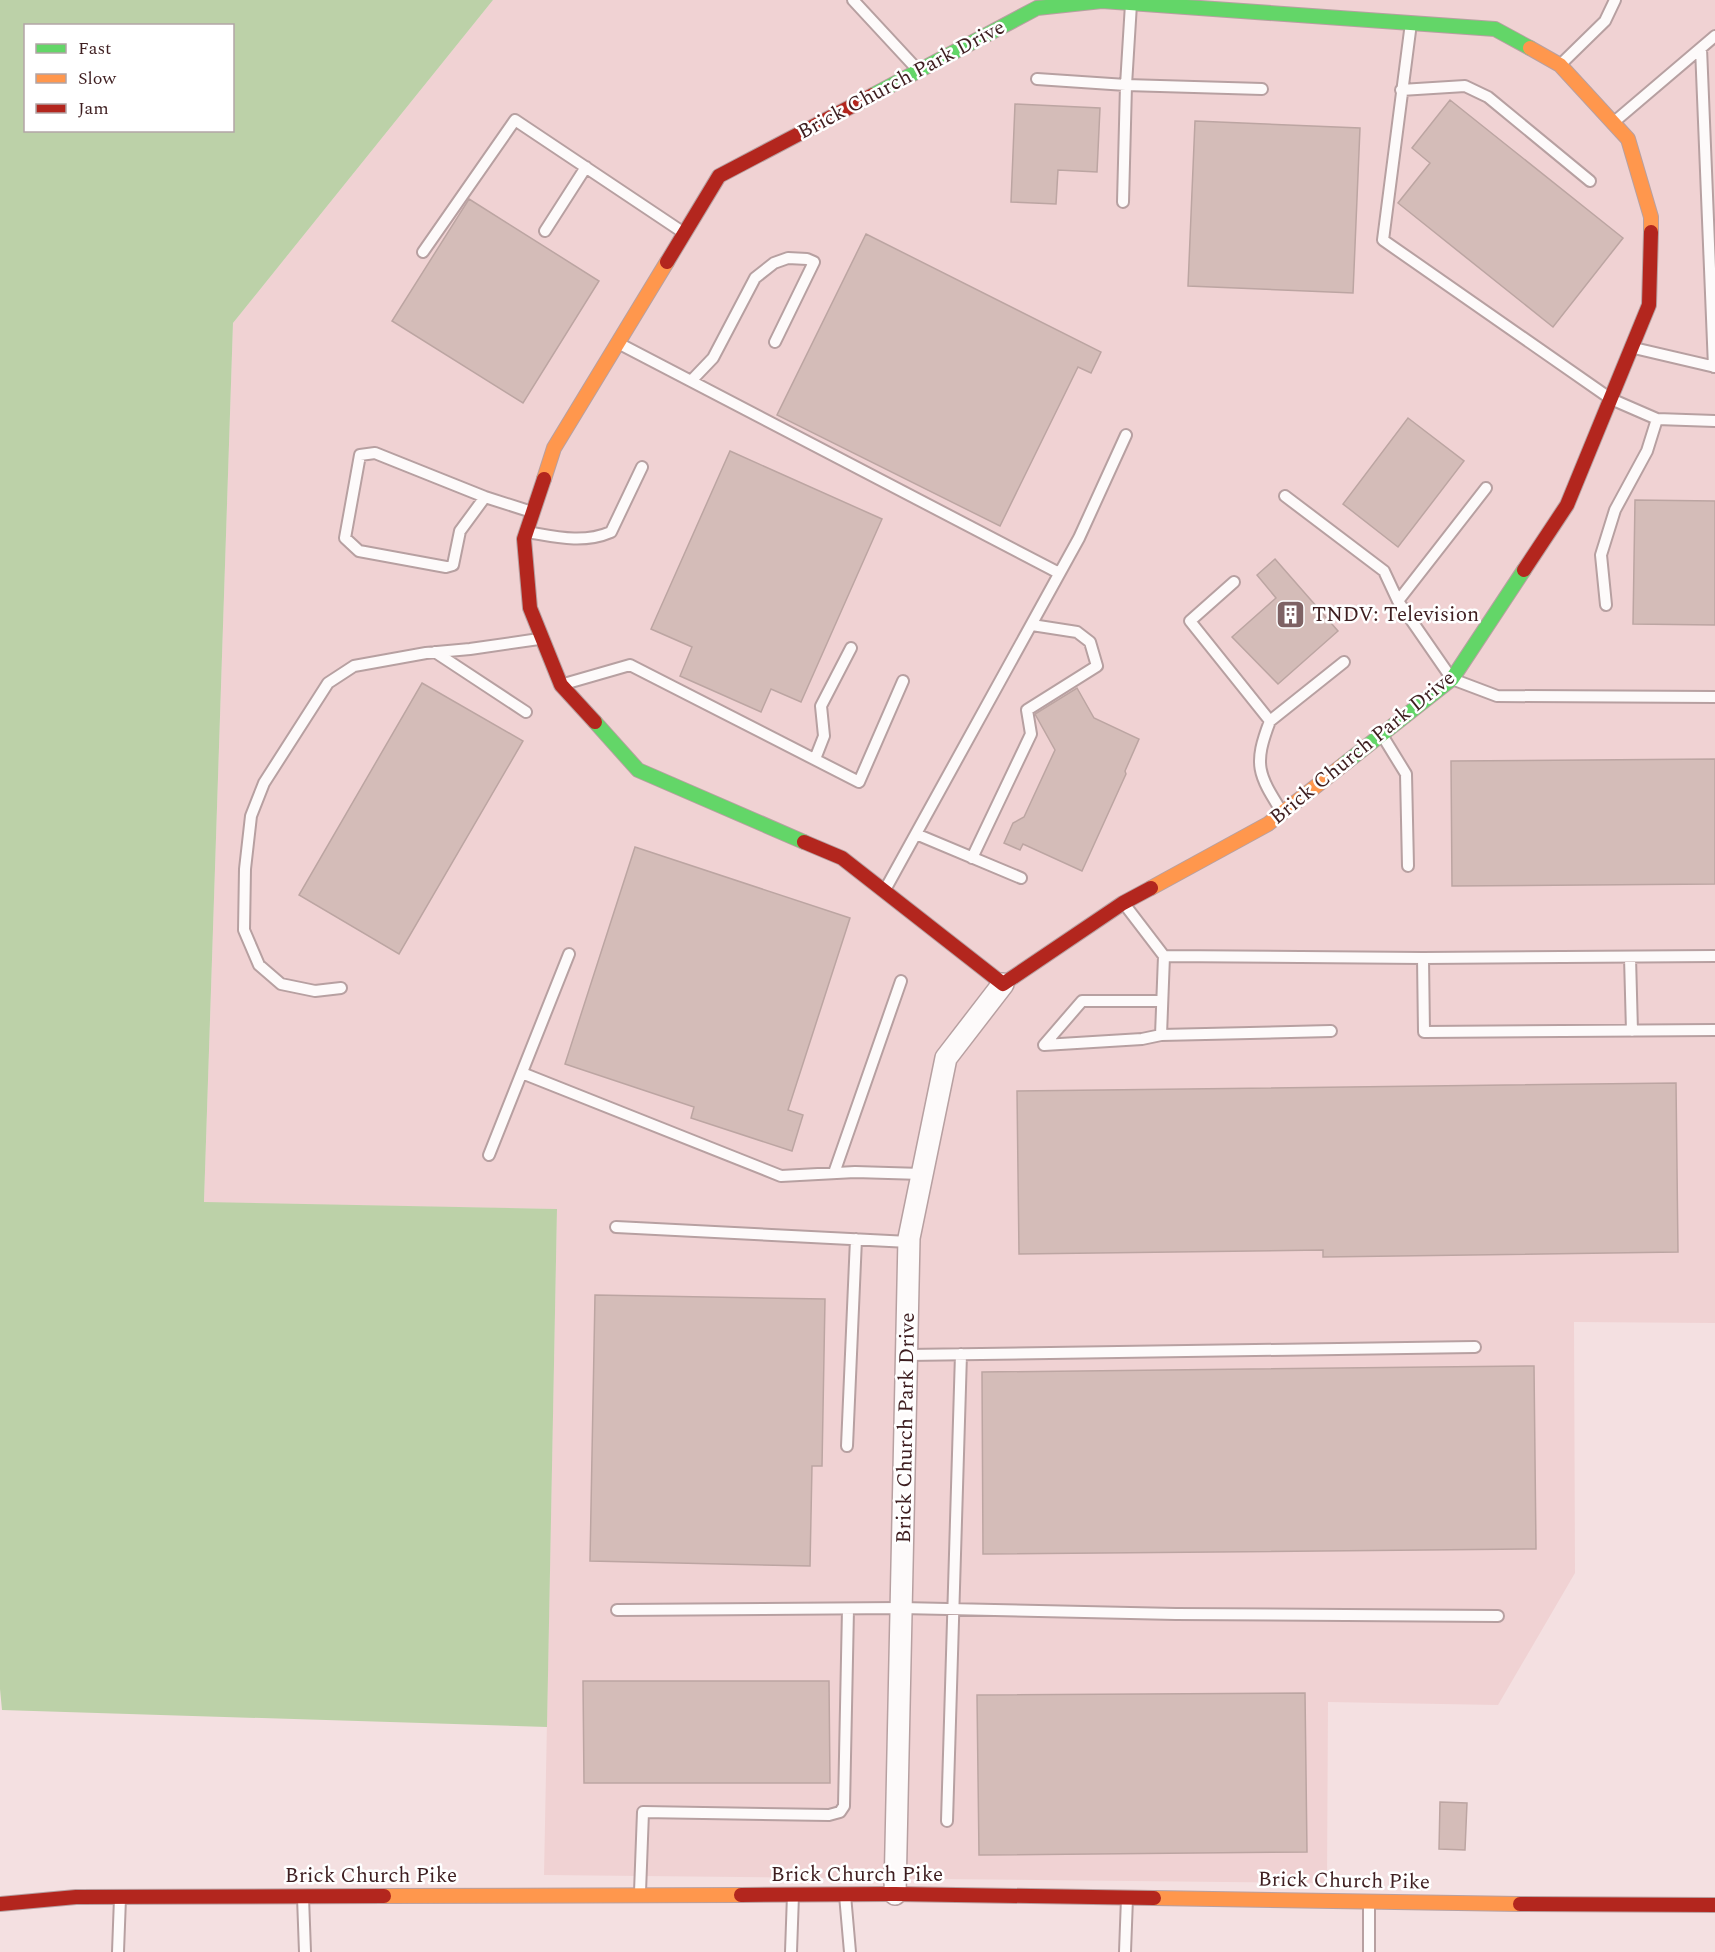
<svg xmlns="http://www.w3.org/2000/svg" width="1715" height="1952" viewBox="0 0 1715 1952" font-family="Spectral,serif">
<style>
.built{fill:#f0d2d3}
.green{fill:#bcd1a8;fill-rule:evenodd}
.building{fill:#d4bcb8;stroke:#bca5a2;stroke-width:1.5}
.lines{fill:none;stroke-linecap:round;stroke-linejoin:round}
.lane-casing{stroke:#b7a0a1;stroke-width:14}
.street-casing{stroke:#b7a0a1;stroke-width:24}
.fast-casing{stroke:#b7a0a1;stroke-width:16}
.slow-casing{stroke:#b7a0a1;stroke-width:16}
.jam-casing{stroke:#b7a0a1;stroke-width:16}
.lane{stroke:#fdfafa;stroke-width:10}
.street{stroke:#fdfafa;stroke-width:21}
.fast{stroke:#63d668;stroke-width:14}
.slow{stroke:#ff974d;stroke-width:14}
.jam{stroke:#b3261e;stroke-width:14}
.labels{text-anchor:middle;stroke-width:5;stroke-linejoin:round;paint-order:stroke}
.street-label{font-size:21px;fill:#3e1e20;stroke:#fff}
.poi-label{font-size:21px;fill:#3e1e20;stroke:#fff;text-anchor:start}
</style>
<rect width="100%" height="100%" fill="#f4e0e1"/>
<!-- built -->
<path class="built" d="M 493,0 L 1715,0 L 1715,1323 L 1574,1322 L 1575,1573 L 1498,1705 L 1328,1702 L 1327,1883 L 544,1875 L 557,1209 L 204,1203 L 233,323 Z"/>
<!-- green -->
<path class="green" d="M 0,0 L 493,0 L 233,323 L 204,1202 L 557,1209 L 547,1727 L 2,1710 L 0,1689 ZM 26,26 L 232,26 L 232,130 L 26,130 Z"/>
<!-- building -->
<path class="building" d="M 1450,100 L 1623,238 L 1553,327 L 1398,203 L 1430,163 L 1412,148 Z
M 1015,104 L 1100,108 L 1097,172 L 1058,170 L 1056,204 L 1011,202 Z
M 1195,121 L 1360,128 L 1353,293 L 1188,286 Z
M 469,199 L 599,281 L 523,403 L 392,321 Z
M 866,234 L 1101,352 L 1091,373 L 1078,367 L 1000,526 L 777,415 Z
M 1408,418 L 1464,461 L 1398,547 L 1343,504 Z
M 730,451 L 882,519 L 801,702 L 771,689 L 761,712 L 680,676 L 692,647 L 651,629 Z
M 1635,500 L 1715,501 L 1715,625 L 1633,624 Z
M 1275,559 L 1338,631 L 1278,684 L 1232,637 L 1276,598 L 1257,575 Z
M 422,683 L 523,741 L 399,954 L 299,895 Z
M 1077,688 L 1094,718 L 1139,739 L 1125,771 L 1126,774 L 1082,871 L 1023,844 L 1020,850 L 1004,843 L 1013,823 L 1024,817 L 1055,750 L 1035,714 Z
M 1715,759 L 1715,884 L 1452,886 L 1451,761 Z
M 635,847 L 850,918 L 788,1110 L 803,1115 L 792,1151 L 691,1118 L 694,1107 L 565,1064 Z
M 1676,1083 L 1678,1252 L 1323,1257 L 1323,1250 L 1019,1254 L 1017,1091 Z
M 595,1295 L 825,1299 L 822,1466 L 812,1466 L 810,1566 L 590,1561 Z
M 1534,1366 L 1536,1549 L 983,1554 L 982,1372 Z
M 583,1681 L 829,1681 L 830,1783 L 584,1783 Z
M 1305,1693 L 1307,1852 L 979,1855 L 977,1695 Z
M 1440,1802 L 1467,1803 L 1465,1850 L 1439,1849 Z"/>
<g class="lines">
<defs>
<path id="lane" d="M 853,0 L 916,68
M 1131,4 L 1126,85 L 1262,89
M 1411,23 L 1383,240 L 1611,399 L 1657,419 L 1715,421
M 1701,48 L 1714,367
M 1560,65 L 1605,21 L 1615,0
M 1037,79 L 1126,85 L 1123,202
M 1401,90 L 1465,86 L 1488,97 L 1590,181
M 1614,122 L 1715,36
M 545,231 L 586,167
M 423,252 L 515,120 L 684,233
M 618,343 L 1059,573
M 1634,348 L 1715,367
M 691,381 L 713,358 L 755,278 L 774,263 L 788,258 L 807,259 L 814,262 L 775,342
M 1285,496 L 1384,571 L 1398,601 L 1452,679 L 1497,696 L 1715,697
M 485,497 L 460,531 L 453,565 L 446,567 L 359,551 L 345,538 L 360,455 L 375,453 L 485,497 L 532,512
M 527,532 C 556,537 583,544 611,532 L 642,467
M 1234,582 L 1190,621 L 1270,721 L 1344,662
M 1398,601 L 1486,488
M 1606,605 L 1601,555 L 1615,510 L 1647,451 L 1657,419
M 435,652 L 526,712
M 564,684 L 630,665 L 859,782 L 903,681
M 1270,721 C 1253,765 1258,774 1282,812
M 1382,735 L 1406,774 L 1408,866
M 815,759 L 824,736 L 821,706 L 851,648
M 916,834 L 1021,878
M 972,858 L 1031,734 L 1027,710 L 1097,666 L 1090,642 L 1077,632 L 1032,625
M 886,888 L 1079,538 L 1126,435
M 1125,905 L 1164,956 L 1423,958 L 1715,956
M 1164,956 L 1161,1035 L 1331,1031
M 1630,957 L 1632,1031
M 1423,958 L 1424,1032 L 1715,1030
M 341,988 L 315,991 L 281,984 L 259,965 L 244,930 L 245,869 L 251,816 L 264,783 L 328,683 L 354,666 L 426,653 L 470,649 L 539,639
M 1161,1035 L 1142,1039 L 1044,1045 L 1082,1001 L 1162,1001
M 522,1073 L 781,1176 L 855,1172 L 922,1174
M 489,1155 L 569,954
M 834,1173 L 901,981
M 616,1227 L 909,1242
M 907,1355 L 1475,1347
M 847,1446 L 856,1239
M 617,1610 L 901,1608 L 1176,1614 L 1498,1616
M 947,1821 L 961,1354
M 640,1892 L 643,1812 L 829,1815 L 840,1812 L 844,1806 L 848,1609
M 845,1895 L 850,1952
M 303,1897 L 305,1952
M 118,1952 L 120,1898
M 791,1952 L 793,1895
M 1125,1952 L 1127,1898
M 1369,1952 L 1369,1902"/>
<path id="street" d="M 895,1894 L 909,1238 L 946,1058 L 1003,984"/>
<path id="fast" d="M 1102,1 L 1495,29 L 1530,48
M 873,95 L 1037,8 L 1102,1
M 595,722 L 638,770 L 804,842
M 1343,765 L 1452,679 L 1524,570"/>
<path id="slow" d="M 1530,48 L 1560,65 L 1628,139 L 1651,217 L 1651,232
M 544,479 L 554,448 L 667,262
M 1151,888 L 1268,824 L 1343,765
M 384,1896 L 741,1895
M 1154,1898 L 1520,1904"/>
<path id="jam" d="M 667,262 L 719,176 L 873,95
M 544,479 L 524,539 L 530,608 L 561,685 L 595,722
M 1524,570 L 1567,505 L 1649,305 L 1651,232
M 804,842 L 842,858 L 1003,984 L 1123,903 L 1151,888
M 741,1895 L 895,1894 L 1154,1898
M 0,1904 L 76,1897 L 384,1896
M 1520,1904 L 1715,1905"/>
</defs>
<!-- lane casing -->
<use href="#lane" class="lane-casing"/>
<!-- street casing -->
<use href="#street" class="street-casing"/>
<!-- fast casing -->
<use href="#fast" class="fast-casing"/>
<!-- slow casing -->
<use href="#slow" class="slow-casing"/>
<!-- jam casing -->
<use href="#jam" class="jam-casing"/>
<!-- lane -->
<use href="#lane" class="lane"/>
<!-- street -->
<use href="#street" class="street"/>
<!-- fast -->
<use href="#fast" class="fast"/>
<!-- slow -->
<use href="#slow" class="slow"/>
<!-- jam -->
<use href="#jam" class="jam"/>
</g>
<!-- icons -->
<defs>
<symbol id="building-square" viewBox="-11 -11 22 22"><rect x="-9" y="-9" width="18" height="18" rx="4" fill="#7e6264" stroke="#fff"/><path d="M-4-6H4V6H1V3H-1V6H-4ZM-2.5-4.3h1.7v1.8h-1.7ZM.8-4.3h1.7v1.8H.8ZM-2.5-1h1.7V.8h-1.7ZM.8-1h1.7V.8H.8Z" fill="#fff"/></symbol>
</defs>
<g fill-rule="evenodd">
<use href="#building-square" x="1274" y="598" width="33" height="33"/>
</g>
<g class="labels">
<!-- street labels -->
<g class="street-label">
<text transform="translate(901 79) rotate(-28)" y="7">Brick Church Park Drive</text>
<text transform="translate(1362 747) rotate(-39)" y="7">Brick Church Park Drive</text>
<text transform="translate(905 1428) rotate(-89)" y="7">Brick Church Park Drive</text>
<text x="857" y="1881">Brick Church Pike</text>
<text x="371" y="1882">Brick Church Pike</text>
<text transform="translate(1344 1880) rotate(1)" y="7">Brick Church Pike</text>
</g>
<!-- poi labels -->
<g class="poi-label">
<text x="1312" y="621">TNDV: Television</text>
</g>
</g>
<!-- legend -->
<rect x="24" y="24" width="210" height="108" fill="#ffffff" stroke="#b2a5a6" stroke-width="1.5"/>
<rect x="36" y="44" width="30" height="9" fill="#63d668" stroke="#b2a5a6" stroke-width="1.5"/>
<text x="78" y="54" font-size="18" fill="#3e1e20">Fast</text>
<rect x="36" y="74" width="30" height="9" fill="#ff974d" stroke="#b2a5a6" stroke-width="1.5"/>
<text x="78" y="84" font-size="18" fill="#3e1e20">Slow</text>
<rect x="36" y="104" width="30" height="9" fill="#b3261e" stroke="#b2a5a6" stroke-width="1.5"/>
<text x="78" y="114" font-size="18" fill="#3e1e20">Jam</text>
</svg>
